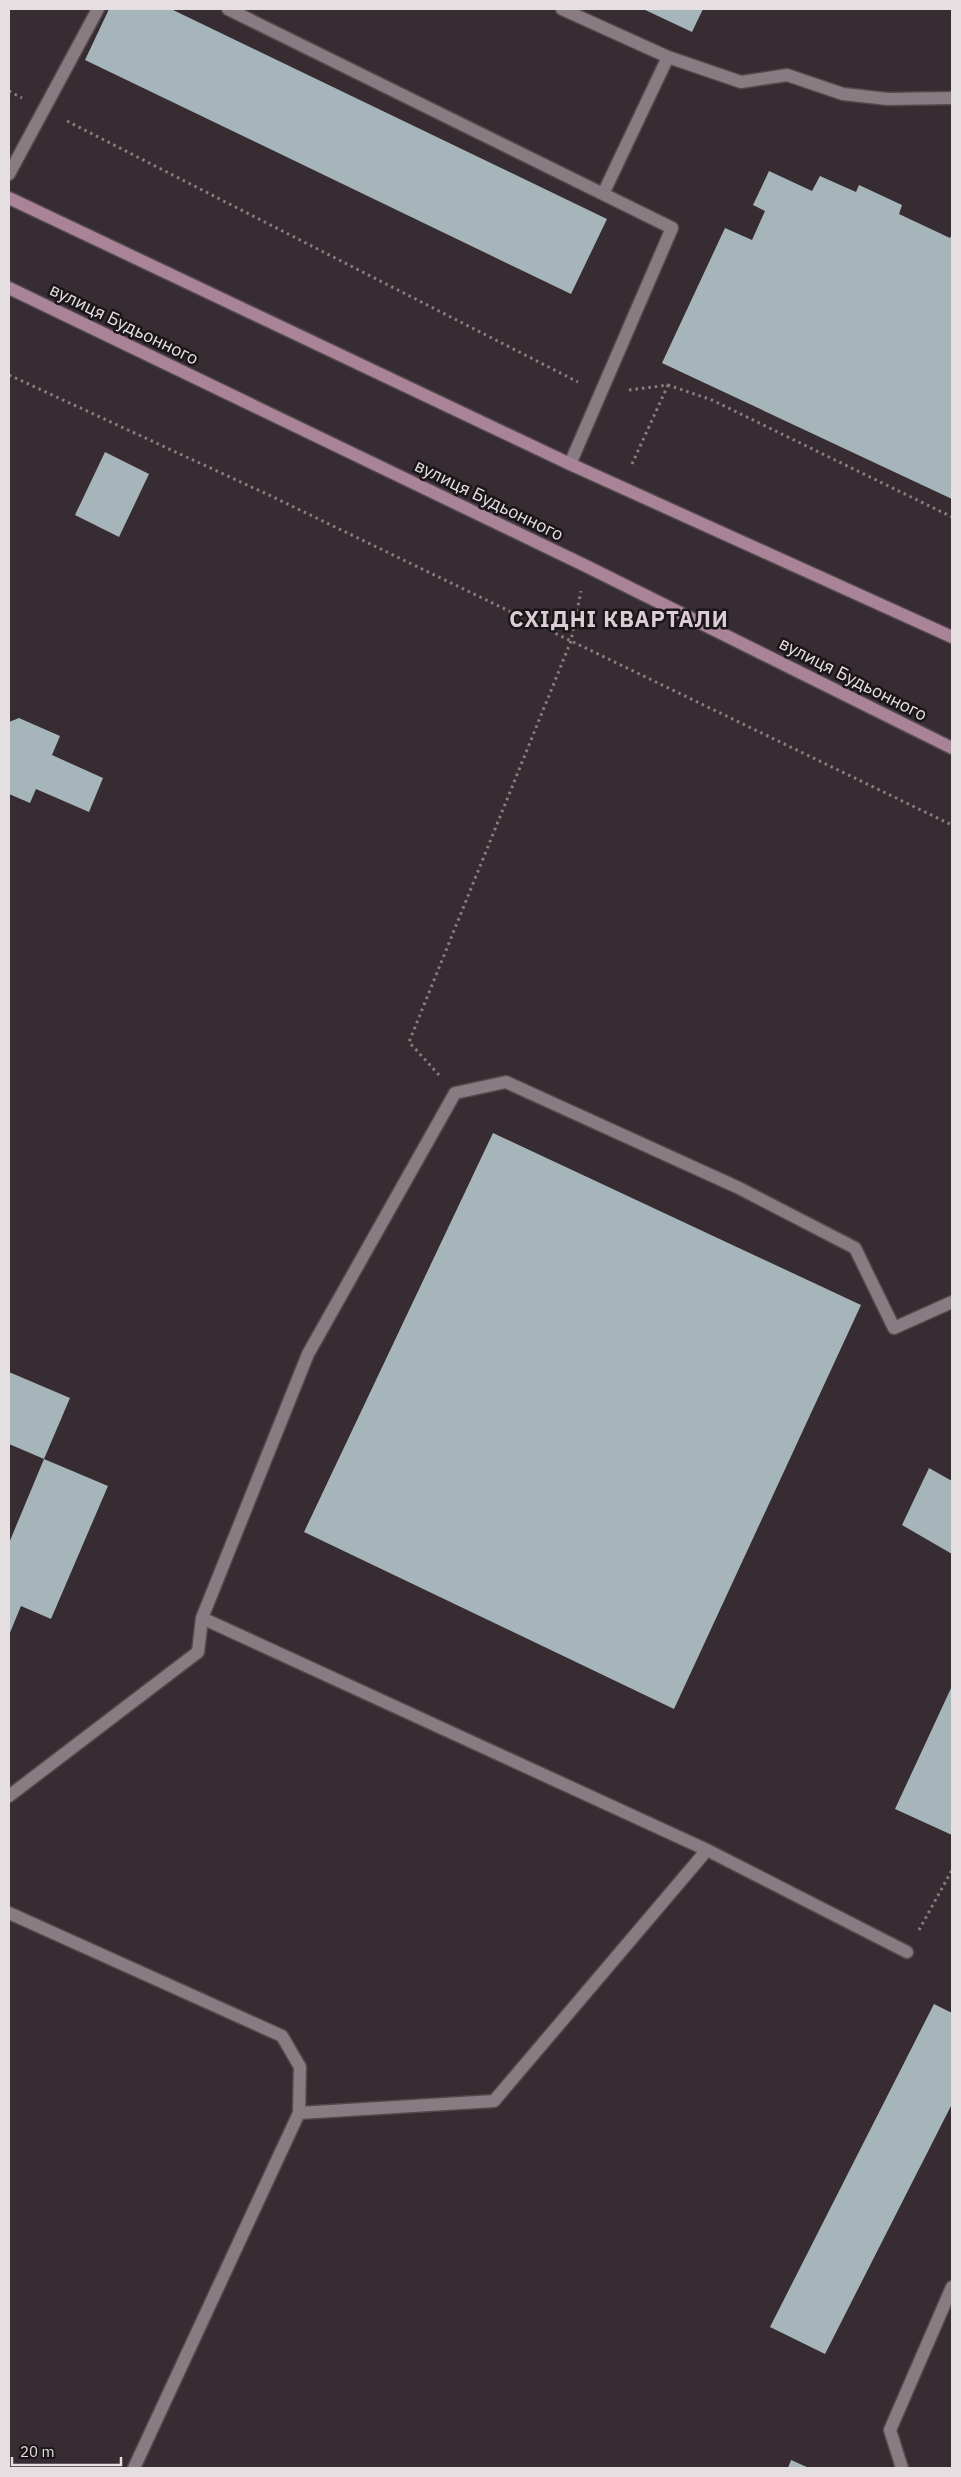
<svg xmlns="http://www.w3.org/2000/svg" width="961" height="2477" viewBox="0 0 961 2477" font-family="'IBM Plex Sans',sans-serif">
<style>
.building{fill:#a5b5b9}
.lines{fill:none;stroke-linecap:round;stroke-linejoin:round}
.lane-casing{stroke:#53494d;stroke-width:15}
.secondary-casing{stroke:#53494d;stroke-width:15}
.path{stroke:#877e82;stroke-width:3;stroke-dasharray:2.5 4;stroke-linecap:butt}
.lane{stroke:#887b81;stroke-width:12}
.secondary{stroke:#a98397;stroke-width:12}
.labels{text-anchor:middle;stroke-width:5;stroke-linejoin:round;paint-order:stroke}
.street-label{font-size:18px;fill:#e6dfe2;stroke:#1b1619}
.district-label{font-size:22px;font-weight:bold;letter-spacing:1px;fill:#dccdd4;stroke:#1b1619}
</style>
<rect width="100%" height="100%" fill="#372c32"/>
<!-- building -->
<path class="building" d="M 109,9 L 171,9 L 607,219 L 571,294 L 85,60 Z
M 643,9 L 703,9 L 692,32 Z
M 769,171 L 812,191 L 820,176 L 856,192 L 859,185 L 902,205 L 899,214 L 950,238 L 952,234 L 952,499 L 662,363 L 725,228 L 752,240 L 765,211 L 753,205 Z
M 105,452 L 149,474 L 119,537 L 75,515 Z
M 19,718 L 60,736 L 52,755 L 103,778 L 89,812 L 36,789 L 30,803 L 9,794 L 9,722 Z
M 493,1133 L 861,1305 L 674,1709 L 304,1532 Z
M 9,1372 L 70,1398 L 44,1459 L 9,1444 Z
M 44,1459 L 108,1486 L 51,1619 L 21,1606 L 9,1635 L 9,1543 Z
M 929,1468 L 952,1481 L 952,1554 L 902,1525 Z
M 952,1686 L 952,1835 L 895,1809 Z
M 934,2004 L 952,2013 L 952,2104 L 825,2354 L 770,2327 Z
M 791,2460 L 809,2468 L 788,2468 Z"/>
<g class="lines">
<defs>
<path id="lane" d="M 228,9 L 672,228 L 570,464
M 562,9 L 668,57 L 741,82 L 787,75 L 843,94 L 888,99 L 952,98
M 9,174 L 98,9
M 603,194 L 668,57
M 202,1618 L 308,1354 L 455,1093 L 506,1082 L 739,1188 L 855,1248 L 894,1328 L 952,1302
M 9,1796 L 198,1652 L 202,1618 L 707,1850 L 907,1952
M 9,1913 L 282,2036 L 300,2067 L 299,2113 L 134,2468
M 299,2113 L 494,2101 L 707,1850
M 902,2468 L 890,2430 L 952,2287"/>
<path id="secondary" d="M 9,198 L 570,464 L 952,637
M 9,288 L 586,566 L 952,748"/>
</defs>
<!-- lane casing -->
<use href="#lane" class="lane-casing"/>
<!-- secondary casing -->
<use href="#secondary" class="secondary-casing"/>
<!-- path -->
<path class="path" d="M 9,91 L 22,98
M 67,121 L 578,382
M 9,375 L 271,496 L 952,825
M 629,390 L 668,385 L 712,400 L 952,517
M 632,464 L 668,385
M 439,1075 L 409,1042 L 571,641 L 581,591
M 919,1930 L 952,1870"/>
<!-- lane -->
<use href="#lane" class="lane"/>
<!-- secondary -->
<use href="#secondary" class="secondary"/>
</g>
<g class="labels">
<!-- street labels -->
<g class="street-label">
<text transform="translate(124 324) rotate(26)" y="6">вулиця Будьонного</text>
<text transform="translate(489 500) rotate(26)" y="6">вулиця Будьонного</text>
<text transform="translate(853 679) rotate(27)" y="6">вулиця Будьонного</text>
</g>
<!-- district labels -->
<g class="district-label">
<text x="619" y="627">СХІДНІ КВАРТАЛИ</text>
</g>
</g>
<!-- border -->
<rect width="961" height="2477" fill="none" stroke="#e6dfe2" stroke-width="20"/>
<!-- scale -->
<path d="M12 2457v8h109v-8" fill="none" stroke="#e6dfe2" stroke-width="2.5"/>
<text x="20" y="2457" font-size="15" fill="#e6dfe2" stroke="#1b1619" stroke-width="4" paint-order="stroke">20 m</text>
</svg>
